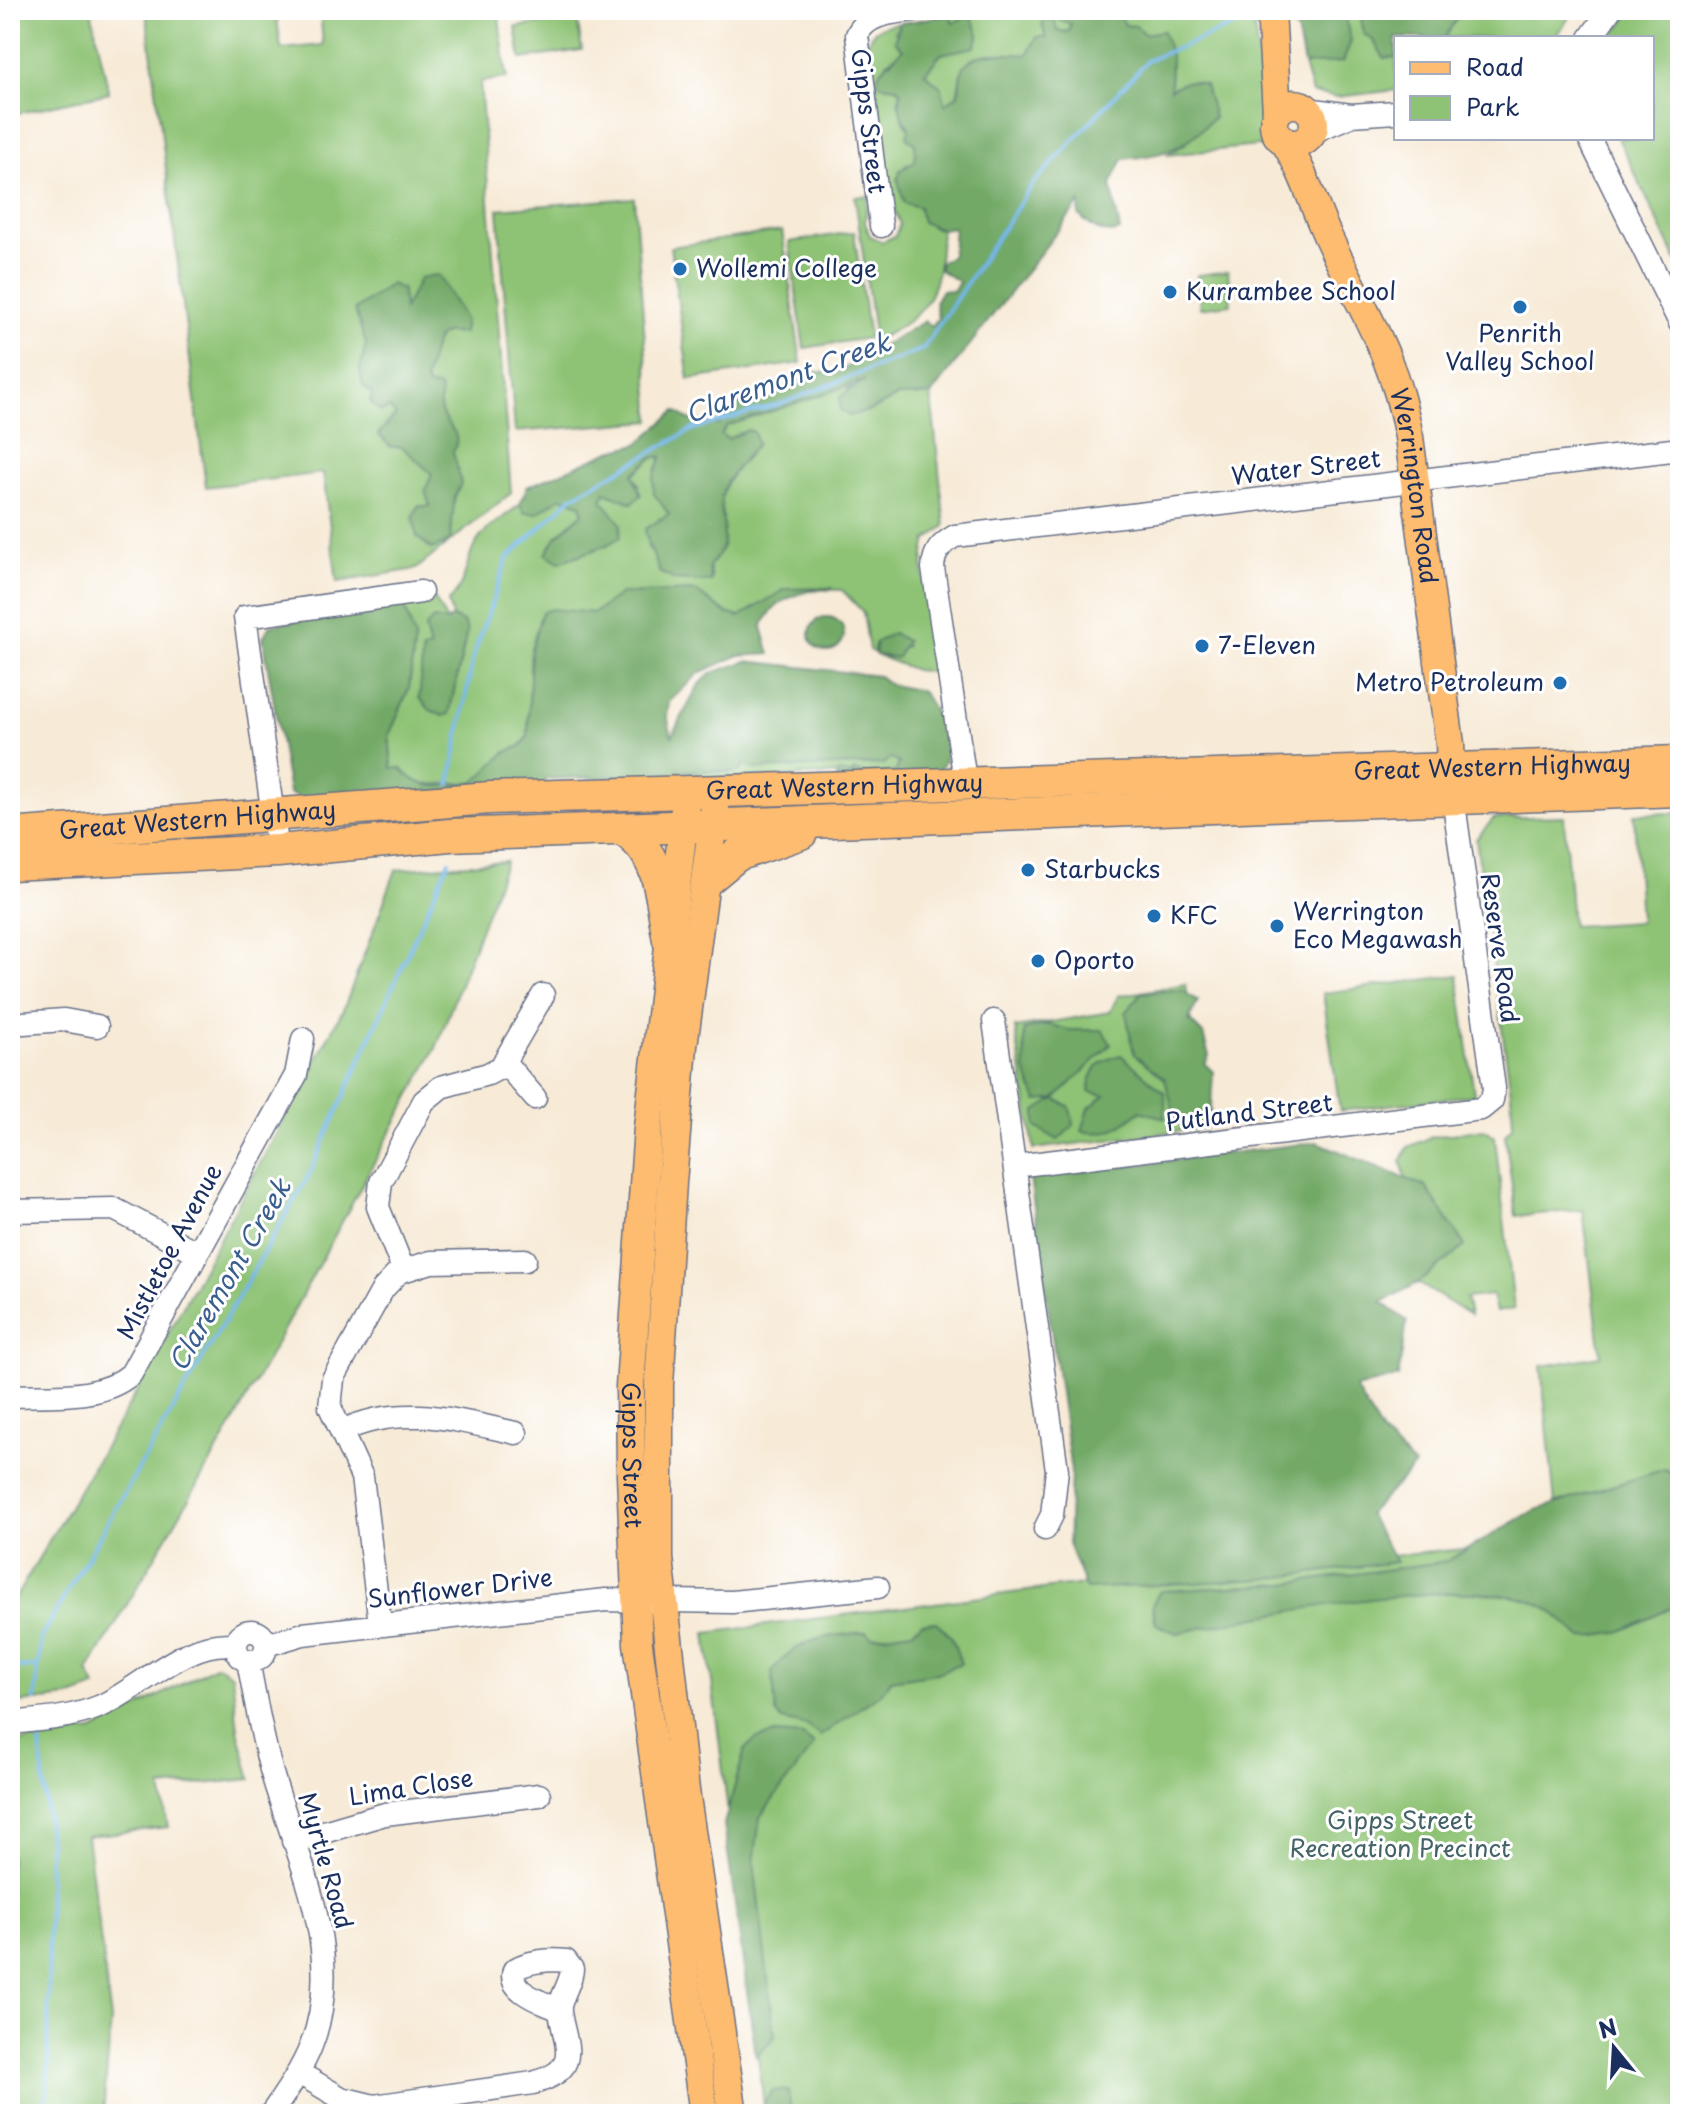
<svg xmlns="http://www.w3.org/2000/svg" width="1690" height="2124" viewBox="0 0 1690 2124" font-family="'Playpen Sans',sans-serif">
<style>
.green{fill:#8ec375;stroke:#54796a;stroke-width:2}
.forest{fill:#72a966;stroke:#466c62;stroke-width:2}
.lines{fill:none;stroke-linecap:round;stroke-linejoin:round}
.stream{stroke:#74b7ea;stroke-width:4}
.minor-casing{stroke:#687088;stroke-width:25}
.major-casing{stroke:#687088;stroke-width:31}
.highway-casing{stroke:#687088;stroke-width:35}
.minor{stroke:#fff;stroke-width:22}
.major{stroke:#fdbc70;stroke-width:28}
.highway{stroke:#fdbc70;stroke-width:32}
.poi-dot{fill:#1f6fb2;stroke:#fff;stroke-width:3}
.labels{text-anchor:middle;stroke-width:6;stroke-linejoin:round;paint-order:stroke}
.street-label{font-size:24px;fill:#1b2f5e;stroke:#fff}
.poi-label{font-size:24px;fill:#1b2f5e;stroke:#fff;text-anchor:start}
.park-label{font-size:24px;fill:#436366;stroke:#fff}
.water-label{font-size:26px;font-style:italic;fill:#3a5f8f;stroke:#fff}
</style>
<rect width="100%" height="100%" fill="#fff"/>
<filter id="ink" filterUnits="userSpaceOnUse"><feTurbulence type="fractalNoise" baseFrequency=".0125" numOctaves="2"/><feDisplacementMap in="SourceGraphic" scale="16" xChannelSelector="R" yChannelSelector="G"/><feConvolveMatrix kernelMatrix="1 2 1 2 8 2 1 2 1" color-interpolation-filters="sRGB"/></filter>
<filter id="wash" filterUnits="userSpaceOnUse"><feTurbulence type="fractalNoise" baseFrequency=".006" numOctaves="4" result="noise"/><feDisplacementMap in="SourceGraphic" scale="32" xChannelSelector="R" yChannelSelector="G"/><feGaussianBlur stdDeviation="1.8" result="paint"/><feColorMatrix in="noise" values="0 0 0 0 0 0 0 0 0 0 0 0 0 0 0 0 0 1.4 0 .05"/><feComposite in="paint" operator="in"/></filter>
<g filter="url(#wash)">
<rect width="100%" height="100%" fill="#f7ead6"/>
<!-- green -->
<path class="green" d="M 10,10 L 91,10 L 109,93 L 10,115 Z
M 146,10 L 276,10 L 281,49 L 323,45 L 320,10 L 498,10 L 507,78 L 480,82 L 511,493 L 416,569 L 337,582 L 323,473 L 206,487 Z
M 986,10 L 1052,10 L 1060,21 L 1071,24 L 1070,32 L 1056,31 L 1027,55 L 990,54 L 961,73 L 957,96 L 944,105 L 924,74 L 941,54 L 958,48 L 965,17 L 953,24 L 950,15 Z
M 1116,10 L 1252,10 L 1262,87 L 1261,130 L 1269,145 L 1166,155 L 1185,144 L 1170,90 L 1171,57 L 1125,25 Z
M 1343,10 L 1360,12 L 1364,34 L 1374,41 L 1384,58 L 1396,57 L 1396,90 L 1337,97 L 1312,93 L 1304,65 L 1343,61 L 1351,41 Z
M 1461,10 L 1575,10 L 1554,38 L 1445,38 Z
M 1632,10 L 1680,10 L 1680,268 L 1618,138 L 1652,138 L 1652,38 L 1612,38 Z
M 577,18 L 582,50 L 521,59 L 516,27 Z
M 900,23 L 895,31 L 903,49 L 887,62 L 881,85 L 897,87 L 901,92 L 898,102 L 915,143 L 915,162 L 905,165 L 919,207 L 931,227 L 941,229 C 939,290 933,314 875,340 L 855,197 L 868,196 L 865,223 L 870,236 L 882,242 L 895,236 L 900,224 L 889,197 L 868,43 C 872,27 885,25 900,23 Z
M 634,198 L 651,421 L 515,432 L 498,209 Z
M 782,231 L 801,363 L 689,379 L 670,247 Z
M 854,232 L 869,338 L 804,348 L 789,242 Z
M 1228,271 L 1231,304 L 1200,308 L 1197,275 Z
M 866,379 L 864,384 L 847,389 L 872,410 L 898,396 L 931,395 L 945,526 L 927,540 C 914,583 941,627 932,672 L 915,670 L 876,655 L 886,659 L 906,646 L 886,638 L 874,647 L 874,653 L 869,650 L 863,612 L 842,590 L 786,589 L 739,617 L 726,613 L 696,591 L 657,595 L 630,593 L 593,613 L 542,612 L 531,649 L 528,736 C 520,751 492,764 478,782 L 421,785 L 392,768 L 389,736 L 409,688 L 415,638 L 403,604 L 432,594 L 447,621 L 425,628 L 430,649 L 423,651 L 421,684 L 436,711 L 449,714 L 467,631 L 463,622 L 452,617 L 448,602 C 468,582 463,569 474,547 C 484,527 505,518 520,504 L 524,512 L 537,513 L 561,497 L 581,504 L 583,513 L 556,537 L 559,562 L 591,548 L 608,546 L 602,500 L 605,491 L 639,485 L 633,475 L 652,458 L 663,456 C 659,492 642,475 669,515 L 659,519 L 647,546 L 675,580 L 712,578 L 709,566 C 740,537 711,514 726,484 C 733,470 747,457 757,444 L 748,430 L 728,439 L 720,435 L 727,426 Z
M 889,757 L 899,762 L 896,772 L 679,781 L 678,770 L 739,772 L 743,765 L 884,764 Z
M 1680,813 L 1680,1477 L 1665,1469 L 1555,1504 L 1541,1366 L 1601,1356 L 1583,1210 L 1516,1216 L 1505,1134 L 1513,1125 L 1511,1093 L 1476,839 L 1494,818 L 1564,816 L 1572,926 L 1640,922 L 1634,814 Z
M 506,861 L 436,1048 L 226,1436 L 88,1671 L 96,1687 L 68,1697 L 10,1704 L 10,1607 L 136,1393 L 344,1008 L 396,870 Z
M 1458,975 L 1474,1095 L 1340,1111 L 1323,993 Z
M 1186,984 L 1206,1128 L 1034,1149 L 1015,1028 L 1110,1012 L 1118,996 Z
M 1484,1129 L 1495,1137 L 1514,1309 L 1496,1312 L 1492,1295 L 1466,1298 L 1470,1315 L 1418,1283 L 1465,1246 L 1426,1187 L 1406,1179 L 1401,1162 L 1408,1147 L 1432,1137 Z
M 1680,1529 L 1680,2114 L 765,2114 L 706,1633 L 1058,1587 Z
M 217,1665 L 232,1675 L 238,1730 L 251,1779 L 161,1788 L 168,1827 L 87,1836 L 111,2020 L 103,2114 L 10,2114 L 10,1743 L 93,1731 Z"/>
<!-- forest -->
<path class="forest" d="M 1052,10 L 1116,10 L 1125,25 L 1136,26 L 1144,34 L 1163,31 L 1171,57 L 1170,89 C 1183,82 1190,78 1205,85 L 1214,117 C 1183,150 1167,155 1123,159 L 1111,184 L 1120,231 C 1103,237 1091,227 1079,215 L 1080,202 L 931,395 L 898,396 L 872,410 L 849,416 L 840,409 L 840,397 L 865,380 L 727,426 L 721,435 L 728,439 L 748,430 L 754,432 L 757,444 C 747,457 733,470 726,484 C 711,514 740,537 709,566 L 711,582 L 675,580 L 659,572 C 655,556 647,546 645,529 L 669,514 L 654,494 L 653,479 L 662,456 L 652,458 L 633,474 L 641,495 L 632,503 L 605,492 L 602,500 L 621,524 L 620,537 C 604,549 579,554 559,562 L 546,554 L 556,537 L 583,513 L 581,504 L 561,497 L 537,513 L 524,513 L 520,504 L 527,487 L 611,451 L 638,444 L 676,411 L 688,419 L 719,425 L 726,411 L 772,384 L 794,389 L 803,371 L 837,373 L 925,321 L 932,326 L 938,318 L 935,302 L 942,290 L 953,291 L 959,282 L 940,270 L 940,263 L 952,255 L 954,227 L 941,229 L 922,222 L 919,207 L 904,203 L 898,180 L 900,170 L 915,162 L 915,143 L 907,138 L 909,127 C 900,119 898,104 901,92 L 897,87 L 881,85 L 877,81 L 879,72 L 903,49 L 895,41 L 900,23 L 950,15 L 953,23 L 965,17 L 972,18 L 979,34 L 975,47 L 941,54 L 925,73 L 942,88 L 945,104 L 957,96 C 961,87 959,79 962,71 C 970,48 1008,54 1027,55 L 1037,37 L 1046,37 L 1042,24 L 1045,19 L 1055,20 L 1057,31 L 1069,32 L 1071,24 L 1060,21 Z
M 1286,10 L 1461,10 L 1445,38 L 1396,38 L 1396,57 L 1384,58 L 1374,41 L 1364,34 L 1360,12 L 1343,10 L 1351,41 L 1343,62 L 1304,65 L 1297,30 L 1289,25 Z
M 439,275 L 465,321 L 463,333 L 444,333 L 436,340 L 425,380 L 428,386 L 440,387 C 442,394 439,399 440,406 C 442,427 465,429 453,452 L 461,484 L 455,496 L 450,541 L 432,549 L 417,537 L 413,516 L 418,506 L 430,506 L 425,491 L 432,474 L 402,447 L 391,447 L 378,434 L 396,415 L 389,408 L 381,412 L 370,402 L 372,393 L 363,386 L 360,369 L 366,344 L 355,310 L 391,284 L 402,289 L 404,309 L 420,278 Z
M 833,588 C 803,590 774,598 762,627 L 770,654 L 737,656 L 699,673 L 669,702 L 667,716 L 672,736 L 698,686 L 711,673 L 747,661 L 879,676 L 891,685 L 922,691 C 936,715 960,746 938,772 L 924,777 L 836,780 L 839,772 L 852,775 L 854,771 L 865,774 L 896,772 L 899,763 L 890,758 L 884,764 L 754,769 L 743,765 L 740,772 L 678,770 L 679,775 L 675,775 L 545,779 L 545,785 L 304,800 L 289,793 L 263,638 L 270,625 L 403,604 L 415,638 L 409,688 L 389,736 L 392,768 L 401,768 C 422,794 443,785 474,783 L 506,752 L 523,745 L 528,736 L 531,649 L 542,612 L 552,609 L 594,613 L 621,594 L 696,591 L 726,613 L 739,617 L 786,589 Z
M810 634a17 17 0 1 1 34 0a17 17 0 1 1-34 0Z
M 452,617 L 463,622 L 467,631 L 449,714 L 443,716 L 430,710 L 419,698 C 422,682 420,665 423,650 L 430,648 L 425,628 L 433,619 L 447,621 Z
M 893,633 L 906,641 L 897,658 L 876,655 L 875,643 Z
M 1182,990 L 1198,1001 L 1189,1020 L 1203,1034 L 1209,1056 L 1205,1064 L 1213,1072 L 1210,1125 L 1196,1127 L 1176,1122 L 1165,1079 L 1134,1054 L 1126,1013 L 1141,993 Z
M 1048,1024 L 1069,1030 L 1102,1030 L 1111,1044 L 1055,1099 L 1069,1106 L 1074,1125 L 1058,1140 L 1036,1127 L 1036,1111 L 1055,1099 L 1037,1101 L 1025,1070 L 1024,1030 Z
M 1121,1055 L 1165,1093 L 1165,1118 L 1140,1111 C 1119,1127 1108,1137 1082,1131 L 1089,1108 L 1105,1095 L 1089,1092 C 1090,1069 1100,1060 1121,1055 Z
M 1317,1142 L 1426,1187 L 1465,1246 L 1418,1283 L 1382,1302 L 1407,1321 L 1398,1377 L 1355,1388 L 1383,1435 L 1415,1466 L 1368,1514 L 1396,1562 L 1265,1579 L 1086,1589 L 1068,1544 L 1071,1471 L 1030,1178 Z
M 1665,1469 L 1680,1477 L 1680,1604 L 1617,1633 L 1582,1638 C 1570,1628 1558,1615 1545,1607 C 1477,1569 1256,1617 1177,1633 L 1156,1624 L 1152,1605 L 1160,1591 L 1284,1584 L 1447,1561 L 1533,1511 Z
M 936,1622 L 951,1636 L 961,1663 L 937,1673 L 891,1680 L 880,1694 L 820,1736 L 808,1726 L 782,1720 L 776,1713 L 772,1672 C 794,1638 829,1636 866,1632 L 872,1637 L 912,1631 L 922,1623 Z
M 775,1734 L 803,1736 L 814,1745 L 760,1817 L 754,1863 L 775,2037 L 756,2056 L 724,1824 L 745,1749 L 756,1739 Z
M 772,2090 L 788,2091 L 791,2114 L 764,2114 L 763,2105 Z"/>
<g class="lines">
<!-- stream -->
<path class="stream" d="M 1286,11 L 1288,10
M 450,784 L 473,657 L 507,559 L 572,497 L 693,429 L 780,404 L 923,349 L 1032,185 L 1148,60 L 1253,18
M 10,1668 L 38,1667
M 35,1700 L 41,1637 L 309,1175 L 449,861
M 40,1743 L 49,1836 L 48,2078 L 44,2114"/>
</g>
</g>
<g filter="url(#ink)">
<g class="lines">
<defs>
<path id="minor" d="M 1590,38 L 1610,10
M 1306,109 L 1351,115 L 1396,112
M 1312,132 L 1350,116
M 1589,138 L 1680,323
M 881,226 L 857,35 C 867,13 893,13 914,10
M 966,787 L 933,568 C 934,551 941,544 955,536 L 1680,449
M 278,851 L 245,617 L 421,592
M 994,1021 L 1057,1470 L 1052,1515 L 1045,1529
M 10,1024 L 64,1020 L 97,1026
M 505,1063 L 535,1098
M 1015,1166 L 1481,1109 L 1492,1100 L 1494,1088 L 1453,797
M 10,1211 L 114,1209 L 198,1253
M 403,1269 L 378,1207 L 381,1182 L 424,1101 L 441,1087 L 488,1074 L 501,1067 L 543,995
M 10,1396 C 48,1394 100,1401 131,1374 L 296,1075 L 303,1039
M 342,1431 C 400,1403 456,1420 516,1433
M 380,1624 L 362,1477 L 330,1407 L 333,1379 L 383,1289 L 399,1272 L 431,1262 L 525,1260
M236 1646a15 15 0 1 1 30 0a15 15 0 1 1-30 0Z
M 266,1645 L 303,1634 L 606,1600 L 732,1602 L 878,1587
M 248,1661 C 256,1701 262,1741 274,1780 C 300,1865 346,1957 311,2046 C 301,2071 286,2092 271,2114
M 10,1723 C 41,1720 72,1718 101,1706 C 143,1687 187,1638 235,1645
M 293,1841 L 385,1814 L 539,1795
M 299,2073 L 341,2098 L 374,2106 L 533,2083 C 583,2069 565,2046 560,2012 C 558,1999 572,1983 572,1969 L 566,1961 C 550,1959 527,1961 514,1970 C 507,1992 543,2002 559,2010"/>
<g id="major">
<path d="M 1271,10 L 1277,113"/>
<circle cx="1294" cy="124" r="20"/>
<path id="s1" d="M 1284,141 C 1304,171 1313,205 1328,237 C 1362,311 1394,353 1409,437 L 1450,744 L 1452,790"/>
<path id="s2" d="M 687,792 L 648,1127 L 630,1386 L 631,1475 L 638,1644 L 704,2114"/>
<path d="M 717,792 L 683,1046 L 672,1183 L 659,1385 L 659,1558 L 685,1790 L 733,2114"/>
</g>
<g id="highway">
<path d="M 623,830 C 662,853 661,899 669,940"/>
<path id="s3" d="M 10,835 L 490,798 L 1680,762"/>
<path d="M 10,864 L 278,851 L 450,835 L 1680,790"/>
<path d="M 708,879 L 737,855 L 801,833"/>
</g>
</defs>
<!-- minor casing -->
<use href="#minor" class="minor-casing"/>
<!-- major casing -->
<use href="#major" class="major-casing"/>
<!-- highway casing -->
<use href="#highway" class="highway-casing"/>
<!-- minor -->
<use href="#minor" class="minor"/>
<!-- major -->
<use href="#major" class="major"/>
<!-- highway -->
<use href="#highway" class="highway"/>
</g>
</g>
<!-- markers -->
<g class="poi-dot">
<circle cx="680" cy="269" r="8"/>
<circle cx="1170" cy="292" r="8"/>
<circle cx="1520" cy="307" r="8"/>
<circle cx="1202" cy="646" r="8"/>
<circle cx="1560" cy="683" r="8"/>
<circle cx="1028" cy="870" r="8"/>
<circle cx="1154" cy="916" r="8"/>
<circle cx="1277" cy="926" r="8"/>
<circle cx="1038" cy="961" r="8"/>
</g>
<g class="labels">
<!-- street labels -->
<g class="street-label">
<text transform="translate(868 121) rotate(83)" y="8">Gipps Street</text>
<text transform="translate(1306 468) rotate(-7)" y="8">Water Street</text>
<text dy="8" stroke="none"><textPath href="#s1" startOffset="372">Werrington Road</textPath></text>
<text dy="8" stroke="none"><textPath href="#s3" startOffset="1484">Great Western Highway</textPath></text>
<text dy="8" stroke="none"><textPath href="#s3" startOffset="836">Great Western Highway</textPath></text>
<text dy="8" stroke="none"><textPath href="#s3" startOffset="188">Great Western Highway</textPath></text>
<text transform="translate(1499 948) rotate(82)" y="8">Reserve Road</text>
<text transform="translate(1249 1113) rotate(-7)" y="8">Putland Street</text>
<text transform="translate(170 1252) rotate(-62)" y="8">Mistletoe Avenue</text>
<text dy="8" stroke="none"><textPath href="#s2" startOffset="666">Gipps Street</textPath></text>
<text transform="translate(460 1589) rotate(-7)" y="8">Sunflower Drive</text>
<text transform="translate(411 1788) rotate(-9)" y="8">Lima Close</text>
<text transform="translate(325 1861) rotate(74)" y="8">Myrtle Road</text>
</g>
<!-- poi labels -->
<g class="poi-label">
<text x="696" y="277">Wollemi College</text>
<text x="1186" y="300">Kurrambee School</text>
<text x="1520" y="342" text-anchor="middle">Penrith<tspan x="1520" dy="28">Valley School</tspan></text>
<text x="1218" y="654">7-Eleven</text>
<text x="1544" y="691" text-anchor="end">Metro Petroleum</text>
<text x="1044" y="878">Starbucks</text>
<text x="1293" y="920">Werrington<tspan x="1293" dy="28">Eco Megawash</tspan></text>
<text x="1170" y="924">KFC</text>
<text x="1054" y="969">Oporto</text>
</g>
<!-- park labels -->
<g class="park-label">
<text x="1400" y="1829">Gipps Street<tspan x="1400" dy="28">Recreation Precinct</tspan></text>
</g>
<!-- water labels -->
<g class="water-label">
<text transform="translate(788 378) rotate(-20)" y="9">Claremont Creek</text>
<text transform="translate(230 1275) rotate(-60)" y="9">Claremont Creek</text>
</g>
</g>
<!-- margin -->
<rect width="1690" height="2124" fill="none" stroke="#fff" stroke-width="40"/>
<!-- legend -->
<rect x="1394" y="36" width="260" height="104" fill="#ffffff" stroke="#a4acbf" stroke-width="2"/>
<rect x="1410" y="62" width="40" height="12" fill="#fdbc70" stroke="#a4acbf" stroke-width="2"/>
<text x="1466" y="76" font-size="24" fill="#1b2f5e">Road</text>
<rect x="1410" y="96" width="40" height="24" fill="#8ec375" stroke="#a4acbf" stroke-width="2"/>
<text x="1466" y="116" font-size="24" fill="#1b2f5e">Park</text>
<!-- north arrow -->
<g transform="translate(1614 2048) rotate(342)" stroke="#ffffff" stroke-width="6" paint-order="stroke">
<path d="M0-6L14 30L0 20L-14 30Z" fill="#1b2f5e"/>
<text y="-12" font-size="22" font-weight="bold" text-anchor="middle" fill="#1b2f5e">N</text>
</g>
</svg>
